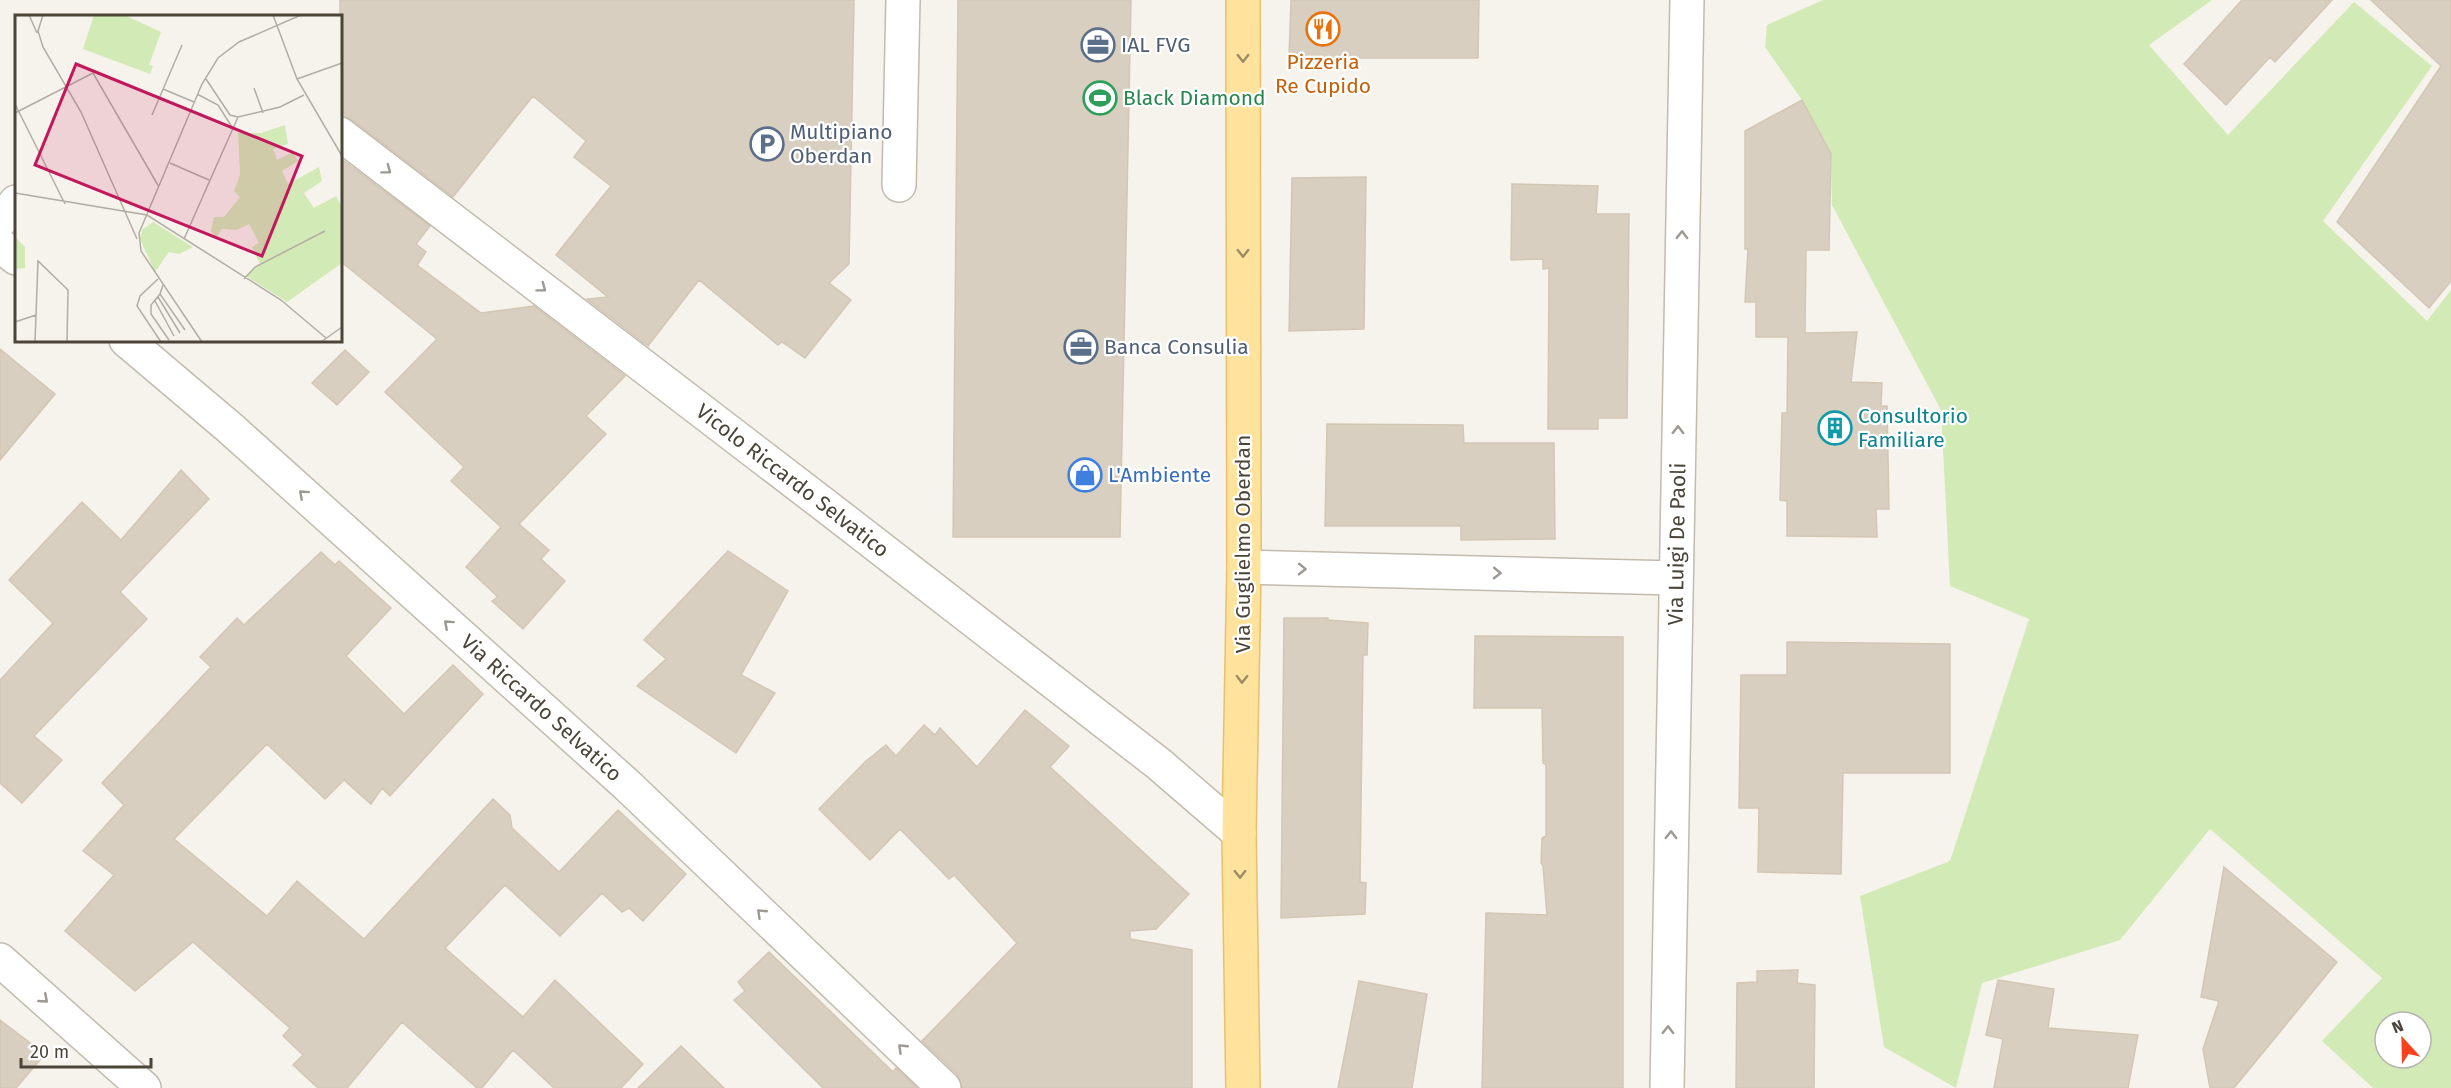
<svg xmlns="http://www.w3.org/2000/svg" width="2451" height="1088" viewBox="0 0 2451 1088" font-family="'Fira Sans',sans-serif">
<style>
.green{fill:#d2eab5;fill-rule:evenodd}
.building{fill:#d8cfc1;stroke:#d3c7b4;stroke-width:1.5}
.lines{fill:none;stroke-linecap:round;stroke-linejoin:round}
.minor-casing{stroke:#c2bbae;stroke-width:36}
.major-casing{stroke:#e6c16a;stroke-width:36}
.minor{stroke:#fff;stroke-width:33}
.major{stroke:#ffe39c;stroke-width:33}
.oneway{stroke:#9c8c66}
.oneway2{stroke:#9c9892}
.labels{text-anchor:middle;stroke-width:4.5;stroke-linejoin:round;paint-order:stroke}
.service-label{font-size:21px;fill:#4e5e75;stroke:#fff;text-anchor:start}
.food-label{font-size:21px;fill:#c56008;stroke:#fff}
.leisure-label{font-size:21px;fill:#27864d;stroke:#fff;text-anchor:start}
.culture-label{font-size:21px;fill:#0d838f;stroke:#fff;text-anchor:start}
.shop-label{font-size:21px;fill:#366cbe;stroke:#fff;text-anchor:start}
.street-label{font-size:21px;fill:#4b4439;stroke:#fff}
.inset-road{fill:none;stroke:#b2ada4;stroke-width:1.5}
.view{fill:#c2185b;fill-opacity:0.15;stroke:#c2185b;stroke-width:3}
.inset-edge{fill:none;stroke:#4b4439;stroke-width:3}
</style>
<rect width="100%" height="100%" fill="#f6f3ec"/>
<!-- green -->
<path class="green" d="M 1823,0 L 2212,0 L 2149,45 L 2228,135 L 2354,2 L 2432,66 L 2323,221 L 2427,321 L 2451,290 L 2451,1088 L 2373,1088 L 2322,1041 L 2382,978 L 2210,829 L 2120,940 L 1982,983 L 1956,1088 L 1884,1047 L 1860,896 L 1950,861 L 2029,619 L 1950,586 L 1941,410 L 1832,205 L 1831,154 L 1802,100 L 1765,47 L 1767,25 ZM 2385,1022 L 2421,1022 L 2421,1058 L 2385,1058 Z"/>
<!-- building -->
<path class="building" d="M 340,0 L 854,0 L 849,264 L 829,283 L 851,300 L 805,358 L 782,342 L 778,345 L 699,280 L 648,346 L 587,299 L 608,297 L 556,255 L 611,186 L 574,157 L 586,141 L 533,96 L 453,197 L 351,119 L 340,116 Z
M 958,0 L 1131,0 L 1120,537 L 953,537 Z
M 1291,0 L 1479,0 L 1478,58 L 1289,58 Z
M 2242,0 L 2332,0 L 2275,62 L 2270,57 L 2226,105 L 2184,64 Z
M 2371,0 L 2451,0 L 2451,281 L 2429,308 L 2337,222 L 2441,66 Z
M 1802,100 L 1831,154 L 1829,250 L 1806,250 L 1805,333 L 1857,332 L 1851,382 L 1882,383 L 1881,406 L 1887,406 L 1889,509 L 1876,509 L 1877,537 L 1787,536 L 1787,501 L 1780,500 L 1782,413 L 1787,413 L 1788,337 L 1756,337 L 1756,302 L 1745,302 L 1748,249 L 1745,249 L 1745,131 Z
M 340,158 L 430,226 L 416,244 L 426,252 L 417,265 L 481,313 L 534,306 L 625,376 L 586,416 L 606,434 L 519,524 L 549,550 L 541,559 L 565,581 L 523,629 L 492,601 L 498,597 L 466,567 L 501,527 L 451,481 L 464,467 L 385,392 L 437,339 L 340,261 Z
M 1366,177 L 1364,329 L 1289,331 L 1292,178 Z
M 1512,184 L 1598,186 L 1596,214 L 1629,214 L 1627,418 L 1598,418 L 1598,429 L 1548,429 L 1549,268 L 1543,269 L 1543,259 L 1511,260 Z
M 0,349 L 55,394 L 0,460 Z
M 345,350 L 369,372 L 337,405 L 312,383 Z
M 1327,424 L 1463,425 L 1464,443 L 1554,443 L 1555,539 L 1461,540 L 1461,526 L 1325,526 Z
M 181,470 L 209,499 L 120,592 L 147,619 L 34,736 L 62,760 L 22,803 L 0,783 L 0,680 L 53,623 L 9,580 L 82,502 L 121,540 Z
M 728,551 L 788,591 L 741,675 L 775,693 L 736,753 L 637,686 L 666,659 L 644,640 Z
M 321,552 L 335,565 L 339,561 L 391,608 L 346,656 L 404,714 L 453,665 L 483,694 L 390,796 L 382,788 L 371,804 L 344,780 L 325,799 L 267,744 L 174,839 L 267,916 L 297,881 L 364,939 L 493,799 L 510,815 L 512,828 L 559,872 L 618,810 L 686,874 L 643,921 L 629,908 L 622,912 L 602,893 L 560,936 L 505,885 L 445,948 L 523,1017 L 555,980 L 643,1064 L 621,1088 L 554,1088 L 513,1050 L 482,1088 L 477,1088 L 402,1022 L 347,1088 L 318,1088 L 293,1065 L 303,1055 L 283,1036 L 290,1028 L 193,942 L 135,991 L 65,931 L 114,875 L 83,851 L 124,805 L 102,783 L 211,667 L 200,657 L 237,618 L 244,625 Z
M 1284,618 L 1328,618 L 1328,620 L 1368,623 L 1367,655 L 1363,655 L 1360,882 L 1366,883 L 1365,914 L 1281,918 Z
M 1475,636 L 1623,637 L 1623,1088 L 1482,1088 L 1486,913 L 1547,915 L 1543,866 L 1541,863 L 1542,838 L 1546,836 L 1546,765 L 1543,763 L 1542,708 L 1474,708 Z
M 1787,642 L 1950,644 L 1950,773 L 1843,773 L 1841,874 L 1758,872 L 1759,808 L 1739,808 L 1741,675 L 1787,675 Z
M 1025,710 L 1069,746 L 1050,767 L 1189,894 L 1156,929 L 1130,931 L 1130,939 L 1192,950 L 1192,1088 L 962,1088 L 957,1074 L 922,1041 L 1017,943 L 954,875 L 949,879 L 900,829 L 870,860 L 819,809 L 866,761 L 886,745 L 896,756 L 924,725 L 935,735 L 940,728 L 977,767 Z
M 2224,867 L 2337,962 L 2234,1088 L 2210,1088 L 2203,1049 L 2219,1001 L 2201,997 Z
M 769,952 L 893,1072 L 896,1068 L 917,1088 L 823,1088 L 734,1000 L 745,991 L 738,982 Z
M 1798,970 L 1797,983 L 1815,985 L 1814,1088 L 1736,1088 L 1737,983 L 1757,982 L 1757,971 Z
M 1998,980 L 2054,989 L 2048,1028 L 2138,1035 L 2128,1088 L 1994,1088 L 2003,1039 L 1986,1035 Z
M 1359,981 L 1427,994 L 1412,1088 L 1338,1088 Z
M 0,1020 L 45,1054 L 16,1088 L 0,1088 Z
M 681,1046 L 724,1088 L 638,1088 Z"/>
<g class="lines">
<defs>
<g id="minor">
<path id="s1" d="M 340,134 L 822,503 L 1159,764 L 1239,833"/>
<path d="M 899,185 L 903,0"/>
<path d="M 0,221 L 16,202"/>
<path d="M 0,245 L 16,258"/>
<path id="s2" d="M 126,340 L 230,428 L 627,785 L 944,1088"/>
<path d="M 1244,567 L 1675,578"/>
<path d="M 0,960 L 144,1088"/>
<path id="s3" d="M 1667,1088 L 1687,0"/>
</g>
<path id="major" d="M 1243,0 L 1244,567 L 1239,833 L 1243,1088"/>
</defs>
<!-- minor casing -->
<use href="#minor" class="minor-casing"/>
<!-- major casing -->
<use href="#major" class="major-casing"/>
<!-- minor -->
<use href="#minor" class="minor"/>
<!-- major -->
<use href="#major" class="major"/>
</g>
<!-- one-way arrows -->
<defs><path id="oneway-chevron" d="M-2-3.5L2.5 0L-2 3.5" fill="none" stroke-width="1.6" stroke-linecap="round" stroke-linejoin="round" transform="scale(1.5)"/></defs>
<g class="oneway">
<use href="#oneway-chevron" transform="translate(1243 58) rotate(90)"/>
<use href="#oneway-chevron" transform="translate(1243 253) rotate(90)"/>
<use href="#oneway-chevron" transform="translate(1242 679) rotate(91)"/>
<use href="#oneway-chevron" transform="translate(1240 874) rotate(89)"/>
</g>
<g class="oneway2">
<use href="#oneway-chevron" transform="translate(387 170) rotate(37)"/>
<use href="#oneway-chevron" transform="translate(1682 235) rotate(-89)"/>
<use href="#oneway-chevron" transform="translate(542 288) rotate(37)"/>
<use href="#oneway-chevron" transform="translate(1678 430) rotate(-89)"/>
<use href="#oneway-chevron" transform="translate(303 494) rotate(-138)"/>
<use href="#oneway-chevron" transform="translate(1302 569) rotate(1)"/>
<use href="#oneway-chevron" transform="translate(1497 573) rotate(1)"/>
<use href="#oneway-chevron" transform="translate(448 624) rotate(-138)"/>
<use href="#oneway-chevron" transform="translate(1671 835) rotate(-89)"/>
<use href="#oneway-chevron" transform="translate(761 913) rotate(-136)"/>
<use href="#oneway-chevron" transform="translate(44 999) rotate(41)"/>
<use href="#oneway-chevron" transform="translate(1668 1030) rotate(-89)"/>
<use href="#oneway-chevron" transform="translate(902 1048) rotate(-136)"/>
</g>
<!-- icons -->
<defs>
<symbol id="restaurant-ring" viewBox="-11 -11 22 22"><circle r="9.5" fill="#fff" stroke="#e8710a" stroke-width="1.5"/><path d="M-5-6h1v4h1v-4h1v4h1v-4h1v5L-1.5 .5V6h-2V.5L-5-1ZM5-6V6H3V1.5H1.5Q1.5-4 5-6Z" fill="#e8710a"/></symbol>
<symbol id="office-ring" viewBox="-11 -11 22 22"><circle r="9.5" fill="#fff" stroke="#5c6f8a" stroke-width="1.5"/><path d="M-6-3h4V-5.5h4V-3h4V5H-6ZM-1-4.5V-3h2v-1.5ZM-6 0V1H6V0Z" fill="#5c6f8a"/></symbol>
<symbol id="stadium-ring" viewBox="-11 -11 22 22"><circle r="9.5" fill="#fff" stroke="#2e9e5b" stroke-width="1.5"/><path d="M0-5a6.5 5 0 1 0 0 10a6.5 5 0 1 0 0-10ZM-3.5-1.8h7v3.6h-7Z" fill="#2e9e5b"/></symbol>
<symbol id="parking-ring" viewBox="-11 -11 22 22"><circle r="9.5" fill="#fff" stroke="#5c6f8a" stroke-width="1.5"/><path d="M-3.5-5.5H1a3.5 3.5 0 0 1 0 7H-1V5.5H-3.5ZM-1-3.4V-.6H.8a1.4 1.4 0 0 0 0-2.8Z" fill="#5c6f8a"/></symbol>
<symbol id="building-ring" viewBox="-11 -11 22 22"><circle r="9.5" fill="#fff" stroke="#0f9aa8" stroke-width="1.5"/><path d="M-4-6H4V6H1V3H-1V6H-4ZM-2.5-4.3h1.7v1.8h-1.7ZM.8-4.3h1.7v1.8H.8ZM-2.5-1h1.7V.8h-1.7ZM.8-1h1.7V.8H.8Z" fill="#0f9aa8"/></symbol>
<symbol id="shop-ring" viewBox="-11 -11 22 22"><circle r="9.5" fill="#fff" stroke="#3f7fe0" stroke-width="1.5"/><path d="M-5-2.5h2.3a2.7 3.5 0 0 1 5.4 0H5L5.5 6h-11ZM-1.5-2.5h3a1.5 2.3 0 0 0-3 0Z" fill="#3f7fe0"/></symbol>
</defs>
<g fill-rule="evenodd">
<use href="#restaurant-ring" x="1304" y="10" width="38" height="38"/>
<use href="#office-ring" x="1079" y="26" width="38" height="38"/>
<use href="#stadium-ring" x="1081" y="79" width="38" height="38"/>
<use href="#parking-ring" x="748" y="125" width="38" height="38"/>
<use href="#office-ring" x="1062" y="328" width="38" height="38"/>
<use href="#building-ring" x="1816" y="409" width="38" height="38"/>
<use href="#shop-ring" x="1066" y="456" width="38" height="38"/>
</g>
<g class="labels">
<!-- service labels -->
<g class="service-label">
<text x="1121" y="52">IAL FVG</text>
<text x="790" y="139">Multipiano<tspan x="790" dy="24">Oberdan</tspan></text>
<text x="1104" y="354">Banca Consulia</text>
</g>
<!-- food labels -->
<g class="food-label">
<text x="1323" y="69">Pizzeria<tspan x="1323" dy="24">Re Cupido</tspan></text>
</g>
<!-- leisure labels -->
<g class="leisure-label">
<text x="1123" y="105">Black Diamond</text>
</g>
<!-- culture labels -->
<g class="culture-label">
<text x="1858" y="423">Consultorio<tspan x="1858" dy="24">Familiare</tspan></text>
</g>
<!-- shop labels -->
<g class="shop-label">
<text x="1108" y="482">L'Ambiente</text>
</g>
<!-- street labels -->
<g class="street-label">
<text dy="7" stroke="none"><textPath href="#s1" startOffset="570">Vicolo Riccardo Selvatico</textPath></text>
<text transform="translate(1243 544) rotate(-90)" y="7">Via Guglielmo Oberdan</text>
<text dy="7" stroke="none"><textPath href="#s3" startOffset="544">Via Luigi De Paoli</textPath></text>
<text dy="7" stroke="none"><textPath href="#s2" startOffset="555">Via Riccardo Selvatico</textPath></text>
</g>
</g>
<!-- overview -->
<g transform="translate(15 15)">
<rect width="327" height="327" fill="#f6f3ec"/>
<path d="M 79,0 L 109,0 L 146,17 L 134,50 L 138,51 L 135,59 L 68,34 ZM 270,110 L 273,129 L 258,134 L 262,145 L 278,137 L 283,146 L 267,156 L 273,169 L 304,152 L 307,166 L 289,178 L 299,193 L 321,181 L 327,192 L 327,248 L 272,287 L 231,261 L 245,249 L 237,232 L 244,228 L 234,209 L 222,215 L 207,214 L 201,223 L 196,216 L 199,202 L 209,202 L 225,182 L 219,176 L 225,160 L 223,118 L 246,118 ZM 138,207 L 178,232 L 164,239 L 154,237 L 140,257 L 125,224 L 127,215 ZM 0,222 L 10,232 L 10,253 L 0,254 Z" fill="#d2eab5"/>
<path class="inset-road" d="M 14,0 L 22,18M 28,0 L 23,16 L 28,32 L 66,97 L 122,224M 258,0 L 282,64 L 327,141M 191,64 L 215,100 L 223,102 L 265,92 L 289,80M 282,64 L 327,48M 239,73 L 248,98M 148,74 L 179,87M 182,79 L 203,90 L 217,112M 0,89 L 50,189M 0,98 L 78,58 L 144,172M 137,100 L 167,30M 155,148 L 194,165M 0,178 L 132,200 L 266,285 L 311,323M 169,224 L 223,102M 143,264 L 125,281 L 122,291 L 146,327M 229,264 L 240,252 L 310,216M 148,270 L 145,279 L 170,315M 145,279 L 136,290 L 136,299 L 154,325M 143,282 L 165,318M 140,286 L 159,321M 0,307 L 21,300M 20,327 L 23,246 L 53,275 L 52,327M 187,327 L 126,236 L 124,218 L 187,69 L 203,43 L 224,27 L 286,0M 306,327 L 327,312"/>
<path class="view" d="M 61,49 L 287,141 L 247,241 L 20,150 Z"/>
<rect width="327" height="327" class="inset-edge"/>
</g>
<!-- north arrow -->
<g transform="translate(2403 1040) rotate(338)"><circle r="28" fill="#ffffff" stroke="#b7b4b0" stroke-width="1.5"/>
<path d="M0-4.5L10 22L0 15L-10 22Z" fill="#fc3f1d"/>
<text y="-9" font-size="16" font-weight="bold" text-anchor="middle" fill="#4b4439">N</text>
</g>
<!-- scale -->
<path d="M21 1058v9h130v-9" fill="none" stroke="#4b4439" stroke-width="3"/>
<text x="30" y="1058" font-size="18" fill="#4b4439" stroke="#ffffff" stroke-width="4.5" paint-order="stroke">20 m</text>
</svg>
